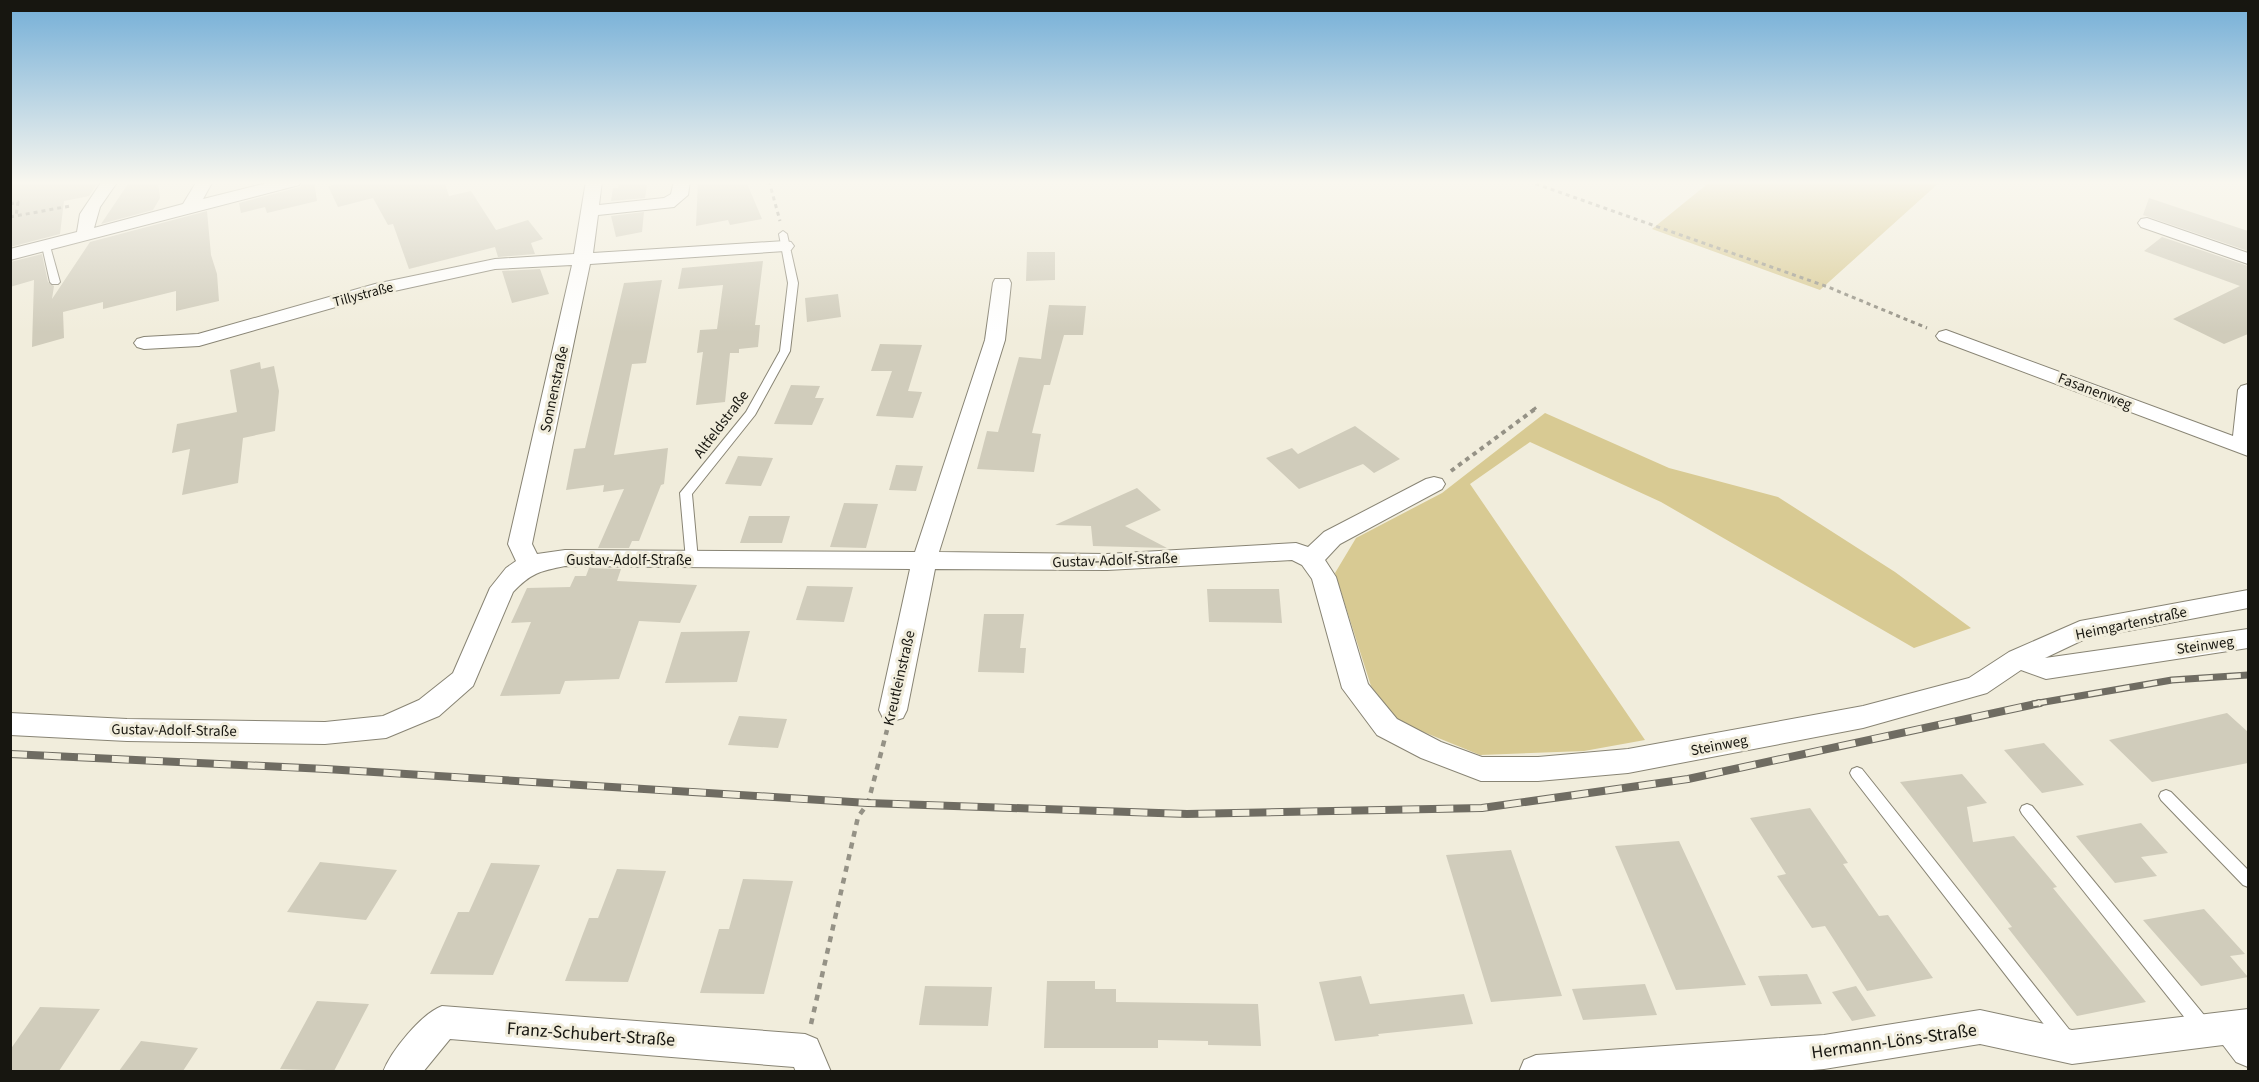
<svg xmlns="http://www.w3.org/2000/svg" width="2259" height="1082" viewBox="0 0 2259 1082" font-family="'Source Sans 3',sans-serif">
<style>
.green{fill:#d8ca93}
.building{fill:#d0ccbb}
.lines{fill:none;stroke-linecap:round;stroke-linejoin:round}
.service-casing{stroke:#888474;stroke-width:2}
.minor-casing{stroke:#888474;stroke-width:2}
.path-far2{stroke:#959286;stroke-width:3;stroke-dasharray:4 4;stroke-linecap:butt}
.path-far1{stroke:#959286;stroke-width:4;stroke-dasharray:4.5 4.5;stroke-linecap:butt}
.path{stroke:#959286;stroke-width:4.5;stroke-dasharray:6 6;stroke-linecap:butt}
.service{fill:#fff;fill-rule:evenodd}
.minor{fill:#fff;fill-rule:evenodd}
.rail-far1-casing{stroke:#6f6c62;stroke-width:7}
.rail-casing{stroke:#6f6c62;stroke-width:8}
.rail-far1{stroke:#f1eddc;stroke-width:4.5;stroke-dasharray:14;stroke-linecap:butt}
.rail{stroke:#f1eddc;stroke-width:6;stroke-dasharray:17;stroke-linecap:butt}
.labels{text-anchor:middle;stroke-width:6;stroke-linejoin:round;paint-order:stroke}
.far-street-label{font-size:14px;fill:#171610;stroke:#f1eddc}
.street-label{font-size:15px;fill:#171610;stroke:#f1eddc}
.near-street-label{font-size:18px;fill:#171610;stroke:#f1eddc}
</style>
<rect width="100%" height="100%" fill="#f1eddc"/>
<!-- green -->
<path class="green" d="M 1711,181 L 1941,181 L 1820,290 L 1652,229 Z
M 1545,413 L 1669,468 L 1778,497 L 1895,572 L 1971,628 L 1914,648 L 1661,502 L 1530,442 L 1470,484 L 1645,740 L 1584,751 L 1480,755 L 1399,722 L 1371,686 L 1335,573 L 1356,538 L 1442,493 Z"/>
<!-- building -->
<path class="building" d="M 13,181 L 99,181 L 89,196 L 64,201 L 60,234 L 10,247 L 10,193 Z
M 130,181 L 158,181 L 160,198 L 153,210 L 101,224 Z
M 303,181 L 314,181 L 317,201 L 267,213 L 265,207 L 241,213 L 239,203 L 300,187 Z
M 351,181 L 444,181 L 449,196 L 471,191 L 496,230 L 528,220 L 543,239 L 531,243 L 535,254 L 498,257 L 495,247 L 409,269 L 393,224 L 388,225 L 373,198 L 338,207 L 328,186 Z
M 619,181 L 644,181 L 643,185 L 647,185 L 645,198 L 611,201 L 613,188 L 618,188 Z
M 698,181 L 746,181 L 762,219 L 730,225 L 728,220 L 696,226 Z
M 2149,198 L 2248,231 L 2248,251 L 2143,215 Z
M 207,211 L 211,255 L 217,274 L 219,301 L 176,311 L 176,291 L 103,309 L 103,302 L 63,312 L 64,338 L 32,347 L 34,280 L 10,287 L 10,262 L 42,254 L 48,282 L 54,286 L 52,299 L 90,242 Z
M 644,212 L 642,232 L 616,237 L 611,216 Z
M 2162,237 L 2248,266 L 2248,334 L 2224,344 L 2173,319 L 2240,286 L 2144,251 Z
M 1027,252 L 1055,252 L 1055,280 L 1026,281 Z
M 763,261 L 755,325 L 760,325 L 758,347 L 739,349 L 739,353 L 730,353 L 725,402 L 696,405 L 703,352 L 697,353 L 700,330 L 717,329 L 723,285 L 678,289 L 682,268 Z
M 540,269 L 549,294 L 512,303 L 502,271 Z
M 662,280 L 646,363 L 632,364 L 614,455 L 668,448 L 664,484 L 661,485 L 639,541 L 632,541 L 629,548 L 598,548 L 624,489 L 603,492 L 604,485 L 566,490 L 574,449 L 585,448 L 624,283 Z
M 838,294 L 841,317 L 807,322 L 805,298 Z
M 1049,305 L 1086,306 L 1083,335 L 1064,335 L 1050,385 L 1044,385 L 1032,433 L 1041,434 L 1034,472 L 977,469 L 987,431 L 998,432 L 1019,357 L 1041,359 Z
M 880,344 L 922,345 L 908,391 L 922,392 L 913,418 L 876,416 L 892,371 L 871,371 Z
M 260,362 L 261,369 L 274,366 L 279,391 L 275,431 L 243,438 L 238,483 L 182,495 L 190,449 L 172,453 L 177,424 L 237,412 L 230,370 Z
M 791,385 L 820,386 L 815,398 L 824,398 L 812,425 L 774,424 Z
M 1355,426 L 1400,459 L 1374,473 L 1363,464 L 1299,489 L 1266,458 L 1292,448 L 1298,454 Z
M 738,456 L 773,458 L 761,486 L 725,484 Z
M 896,465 L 923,466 L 916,491 L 889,490 Z
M 1137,488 L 1161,510 L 1125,526 L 1167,548 L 1093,546 L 1091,526 L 1055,525 Z
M 844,503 L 878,504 L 866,548 L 830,547 Z
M 749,516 L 790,516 L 782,543 L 740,543 Z
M 589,568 L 621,569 L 617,581 L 697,585 L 680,623 L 639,621 L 619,679 L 565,681 L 560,694 L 500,696 L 531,622 L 511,623 L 527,588 L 570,587 L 575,576 L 586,576 Z
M 807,586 L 853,587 L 844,622 L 796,620 Z
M 1207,589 L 1279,589 L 1282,623 L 1209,622 Z
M 984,614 L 1024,614 L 1020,648 L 1026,648 L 1024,673 L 978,672 Z
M 750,631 L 737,682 L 665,683 L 681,632 Z
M 2227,713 L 2248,732 L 2248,763 L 2152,782 L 2109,740 Z
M 739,716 L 787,719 L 778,748 L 728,745 Z
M 2044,743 L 2084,785 L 2042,793 L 2004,750 Z
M 1962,774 L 1987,803 L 1967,807 L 1973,842 L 2014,836 L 2057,887 L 2053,888 L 2146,1002 L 2077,1016 L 2008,928 L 2012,927 L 1900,782 Z
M 1810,808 L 1848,863 L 1843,864 L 1879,916 L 1888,915 L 1933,978 L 1867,991 L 1825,926 L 1812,928 L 1777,876 L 1786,874 L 1750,818 Z
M 2141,823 L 2168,853 L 2141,857 L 2157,876 L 2115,883 L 2076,836 Z
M 1679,841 L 1746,985 L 1676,990 L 1615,846 Z
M 1511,850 L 1562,996 L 1491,1002 L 1446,855 Z
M 320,862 L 397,870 L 366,920 L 287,912 Z
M 491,863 L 540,865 L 493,975 L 430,974 L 458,912 L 469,912 Z
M 617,869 L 666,871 L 628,982 L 565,981 L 589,918 L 598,918 Z
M 743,879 L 793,881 L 764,994 L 700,993 L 719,929 L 729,929 Z
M 2204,909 L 2245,954 L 2230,956 L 2248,977 L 2201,986 L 2143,920 Z
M 1807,974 L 1822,1004 L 1771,1006 L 1758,976 Z
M 1361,976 L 1370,1004 L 1464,994 L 1473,1024 L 1378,1034 L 1379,1036 L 1335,1041 L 1319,982 Z
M 1047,981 L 1095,981 L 1095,989 L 1116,989 L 1116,1002 L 1258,1004 L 1261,1046 L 1208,1045 L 1208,1041 L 1158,1040 L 1158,1048 L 1044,1048 Z
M 1645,984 L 1657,1015 L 1583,1020 L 1572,989 Z
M 925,986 L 992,987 L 988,1026 L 919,1025 Z
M 1856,986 L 1876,1016 L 1852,1021 L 1832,992 Z
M 317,1001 L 369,1004 L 334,1071 L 280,1069 Z
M 40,1007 L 100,1009 L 59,1071 L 10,1071 L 10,1050 Z
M 141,1041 L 198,1048 L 183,1071 L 119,1071 Z"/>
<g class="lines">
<defs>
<path id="service" d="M 783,231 L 787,234 L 798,283 L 790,351 L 755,415 L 692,494 L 698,560 L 692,564 L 686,560 L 680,493 L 746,412 L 780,351 L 788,283 L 779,234 Z
M 46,243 L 50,246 L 60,282 L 58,284 L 52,284 L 50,282 L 42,246 Z
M 1857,767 L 1862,769 L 2072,1033 L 2075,1039 L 2072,1045 L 2066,1047 L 2060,1045 L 1852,777 L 1850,773 L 1852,769 Z
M 2166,790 L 2171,792 L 2248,870 L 2248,887 L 2243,885 L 2161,800 L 2159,796 L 2161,792 Z
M 2027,804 L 2032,806 L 2209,1021 L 2212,1027 L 2209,1033 L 2203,1035 L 2197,1033 L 2022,814 L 2020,810 L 2022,806 Z"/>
<path id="minor" d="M 102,181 L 118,181 L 100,207 L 94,228 L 183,204 L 197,181 L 213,181 L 203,199 L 275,181 L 301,181 L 299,185 L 10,260 L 10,249 L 77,232 L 80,214 Z
M 586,181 L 602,181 L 599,205 L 664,198 L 671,194 L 674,181 L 690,181 L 688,195 L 674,207 L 598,215 L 593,253 L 785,241 L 791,242 L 794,246 L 791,250 L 785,251 L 590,264 L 532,544 L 537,554 L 565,550 L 915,552 L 985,340 L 993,283 L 995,279 L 1009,279 L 1011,283 L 1005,340 L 939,552 L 1107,554 L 1296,543 L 1308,547 L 1324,532 L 1426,479 L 1434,477 L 1442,479 L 1445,484 L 1442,489 L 1340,544 L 1325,560 L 1336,577 L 1368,684 L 1397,719 L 1441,742 L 1482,757 L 1538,757 L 1628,749 L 1863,706 L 1969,678 L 2009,652 L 2080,621 L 2248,590 L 2248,608 L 2085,639 L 2045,658 L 2248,629 L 2248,648 L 2046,679 L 2021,670 L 1987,693 L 1863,728 L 1628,773 L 1538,781 L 1481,781 L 1421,758 L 1377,735 L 1342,688 L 1312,579 L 1302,565 L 1292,560 L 1107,570 L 935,569 L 907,710 L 903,718 L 893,721 L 883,718 L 879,710 L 910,569 L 565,566 C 540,571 531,573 513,592 L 473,686 L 439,716 L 386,738 L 325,744 L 127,741 L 10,735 L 10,713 L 127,719 L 325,722 L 383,716 L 419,700 L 453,673 L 490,588 L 506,568 L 516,561 L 508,544 L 572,265 L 495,269 L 385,293 L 199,346 L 144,349 L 137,347 L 134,343 L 137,339 L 144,337 L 198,334 L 375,284 L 495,259 L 574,254 Z
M 2147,218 L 2248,253 L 2248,264 L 2141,227 L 2138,223 L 2141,219 Z
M 1946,330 L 2233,436 L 2238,390 L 2241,386 L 2248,384 L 2248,456 L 1939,340 L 1936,336 L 1939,332 Z
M 442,1006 L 805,1034 L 817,1039 L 831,1072 L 796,1072 L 794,1067 L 450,1039 L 423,1072 L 383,1072 C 391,1051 421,1014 442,1006 Z
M 2248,1009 L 2248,1067 L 2236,1062 L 2223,1045 L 2072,1064 L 1980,1044 L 1824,1069 L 1789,1072 L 1519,1072 L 1524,1060 L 1536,1055 L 1824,1035 L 1980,1010 L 2072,1030 Z"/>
</defs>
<!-- service casing -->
<use href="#service" class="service-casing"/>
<!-- minor casing -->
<use href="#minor" class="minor-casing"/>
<!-- path-far2 -->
<path class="path-far2" d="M 769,181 L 780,221
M 1528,181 L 1828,287 L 1927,328
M 10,204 L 18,202 L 16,216
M 10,217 L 70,206
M 1533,410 L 1538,406"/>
<!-- path-far1 -->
<path class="path-far1" d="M 1451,471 L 1535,409"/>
<!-- path -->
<path class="path" d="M 811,1024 L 858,817 L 868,803 L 887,730"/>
<!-- service -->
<use href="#service" class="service"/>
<!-- minor -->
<use href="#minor" class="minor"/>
<defs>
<path id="rail-far1" d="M 2033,704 L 2172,680 L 2248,675"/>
<path id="rail" d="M 10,754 L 326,769 L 868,803 L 1187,814 L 1482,808 L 1688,779 L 2040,703"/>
</defs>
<!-- rail-far1 casing -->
<use href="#rail-far1" class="rail-far1-casing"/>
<!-- rail casing -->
<use href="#rail" class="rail-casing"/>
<!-- rail-far1 -->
<use href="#rail-far1" class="rail-far1"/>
<!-- rail -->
<use href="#rail" class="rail"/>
</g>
<!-- sky -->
<linearGradient id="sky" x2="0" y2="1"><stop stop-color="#73aed7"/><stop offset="0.55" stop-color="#f9f7ef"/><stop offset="1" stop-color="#f9f7ef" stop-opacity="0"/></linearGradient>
<rect width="2259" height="332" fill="url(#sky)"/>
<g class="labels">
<!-- far-street labels -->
<g class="far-street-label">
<text transform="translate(363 294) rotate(-15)" y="5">Tillystraße</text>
</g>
<!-- street labels -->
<g class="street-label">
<text transform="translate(554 389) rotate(-78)" y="5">Sonnenstraße</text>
<text transform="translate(2095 391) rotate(21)" y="5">Fasanenweg</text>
<text transform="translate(721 424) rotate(-53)" y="5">Altfeldstraße</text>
<text x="629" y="565">Gustav-Adolf-Straße</text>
<text transform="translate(1115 560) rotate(-2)" y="5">Gustav-Adolf-Straße</text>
<text transform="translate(2131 623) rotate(-12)" y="5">Heimgartenstraße</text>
<text transform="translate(2205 645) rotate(-8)" y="5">Steinweg</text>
<text transform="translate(899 678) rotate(-77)" y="5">Kreutleinstraße</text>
<text transform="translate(174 730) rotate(1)" y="5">Gustav-Adolf-Straße</text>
<text transform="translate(1719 745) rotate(-11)" y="5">Steinweg</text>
</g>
<!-- near-street labels -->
<g class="near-street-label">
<text transform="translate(591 1034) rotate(4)" y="6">Franz-Schubert-Straße</text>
<text transform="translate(1894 1041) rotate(-8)" y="6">Hermann-Löns-Straße</text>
</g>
</g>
<!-- border -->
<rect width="2259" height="1082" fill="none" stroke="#171610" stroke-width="24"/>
</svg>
